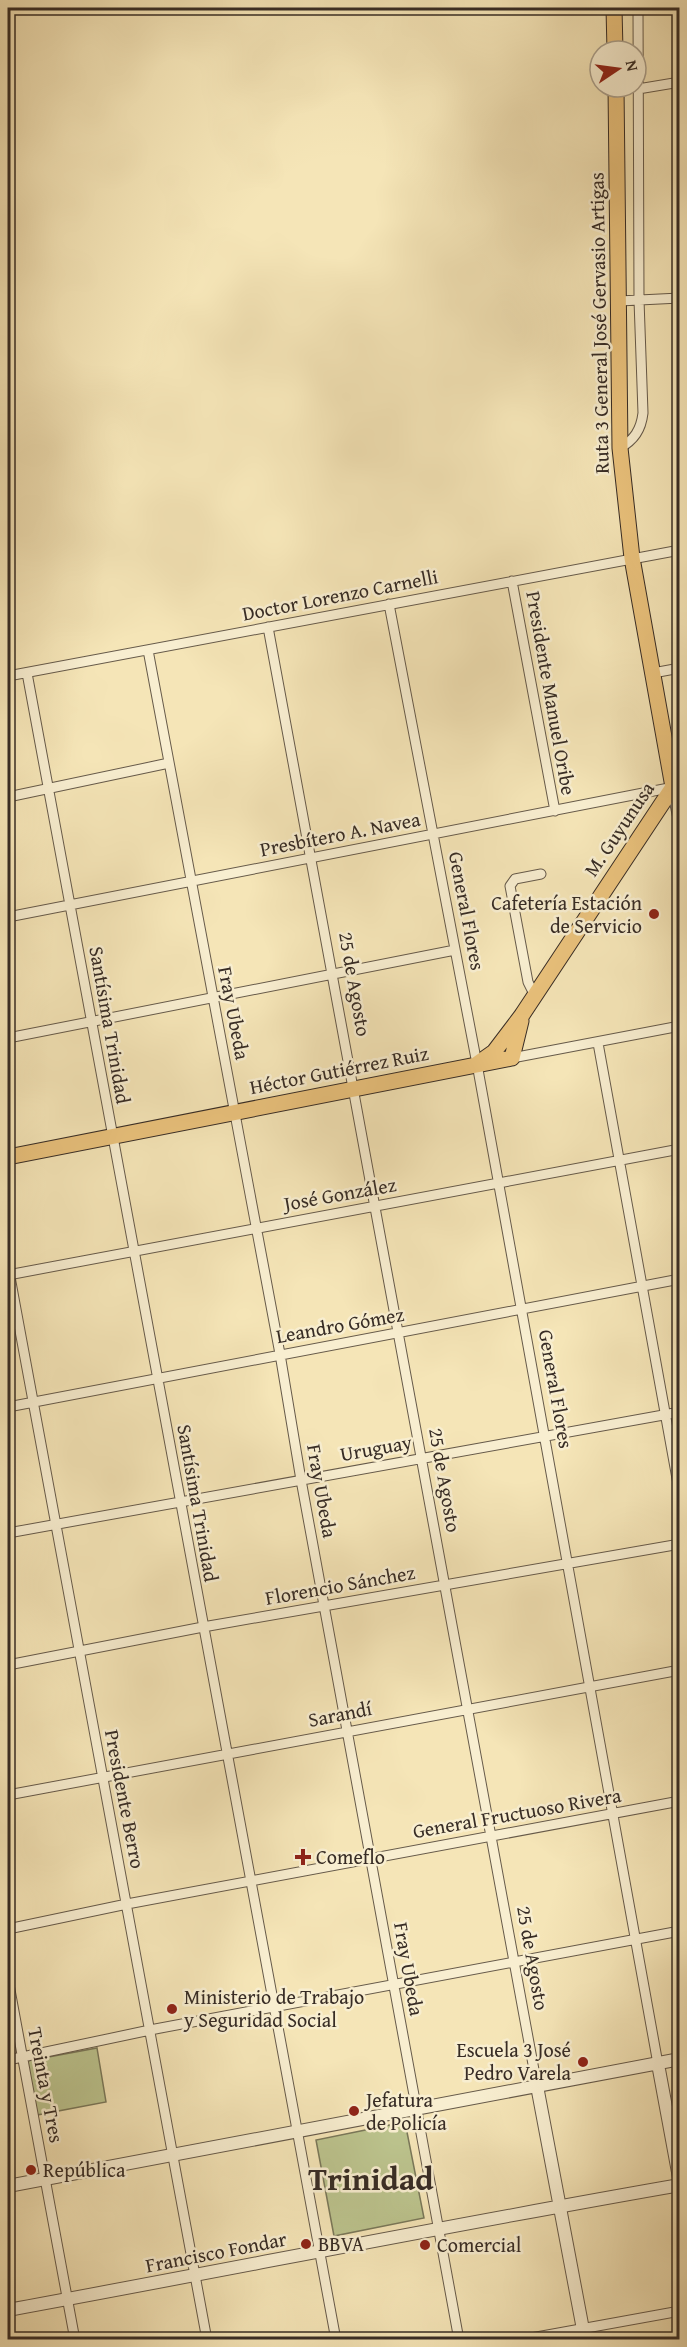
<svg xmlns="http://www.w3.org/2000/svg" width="687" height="2347" viewBox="0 0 687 2347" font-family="'Gentium Book Plus',serif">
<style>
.green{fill:#bcc48e;stroke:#7a785a;stroke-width:1.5}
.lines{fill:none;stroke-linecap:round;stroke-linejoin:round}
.minor-casing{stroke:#665a4a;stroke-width:11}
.tertiary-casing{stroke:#665a4a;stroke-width:14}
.trunk-casing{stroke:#372c25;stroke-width:17}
.minor{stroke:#f8eed0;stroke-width:9}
.tertiary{stroke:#f8eed0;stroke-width:12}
.trunk{stroke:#eac27c;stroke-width:15}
.poi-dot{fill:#8f2418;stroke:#f8eed0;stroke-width:2}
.labels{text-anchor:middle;stroke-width:5;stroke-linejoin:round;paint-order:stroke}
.street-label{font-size:20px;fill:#372c25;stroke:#f8eed0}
.poi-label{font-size:20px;fill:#372c25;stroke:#f8eed0;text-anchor:start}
.town-label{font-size:32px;font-weight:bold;fill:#372c25;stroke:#f8eed0}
</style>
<rect width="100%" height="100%" fill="#f5e5b7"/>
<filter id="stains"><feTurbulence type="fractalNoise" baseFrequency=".00333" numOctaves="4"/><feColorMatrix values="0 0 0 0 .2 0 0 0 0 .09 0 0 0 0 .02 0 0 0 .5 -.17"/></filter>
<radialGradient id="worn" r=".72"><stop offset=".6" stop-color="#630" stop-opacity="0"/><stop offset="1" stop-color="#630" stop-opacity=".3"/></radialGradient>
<!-- green -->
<path class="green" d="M 97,2048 L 106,2102 L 37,2115 L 27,2061 Z
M 405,2122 L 424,2218 L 334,2236 L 316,2140 Z"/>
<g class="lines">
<defs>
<path id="minor" d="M 638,89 L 680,82
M 619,301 L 680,298
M 620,448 C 634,440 641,430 643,413 L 639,300 L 638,8
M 512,581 L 555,811
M 389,604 L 477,1064 L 658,2064
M 268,627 L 537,2086
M 148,650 L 280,1354 L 301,1480 L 459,2340
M 27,673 L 336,2340
M 653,673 L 680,668
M 8,676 L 680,550
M 8,797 L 169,763
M 8,917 L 674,787
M 534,994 L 528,982 L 510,886 L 515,879 L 541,874
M 8,1038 L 455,950
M 598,1043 L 680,1495
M 512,1058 L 680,1026
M 8,1266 L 207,2340
M 8,1275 L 680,1149
M 8,1407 L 680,1279
M 8,1533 L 680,1412
M 8,1665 L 203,1627 L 680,1544
M 8,1795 L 680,1670
M 8,1929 L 127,1904 L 680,1801
M 8,1979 L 75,2340
M 8,2060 L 150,2030 L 680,1931
M 520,2340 L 680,2311"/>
<path id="tertiary" d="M 673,787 L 680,821
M 658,2064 L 680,2183
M 537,2086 L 585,2340
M 8,2186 L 680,2059
M 8,2310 C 232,2269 455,2224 680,2185"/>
<path id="trunk" d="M 614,8 L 615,51
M 512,1058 L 521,1021
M 477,1064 L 494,1052 L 522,1015 L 673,787 L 632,558 L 620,448 L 616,87
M 8,1157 L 512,1058"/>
</defs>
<!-- minor casing -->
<use href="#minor" class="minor-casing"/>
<!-- tertiary casing -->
<use href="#tertiary" class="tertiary-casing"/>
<!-- trunk casing -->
<use href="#trunk" class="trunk-casing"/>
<!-- minor -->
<use href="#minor" class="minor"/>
<!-- tertiary -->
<use href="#tertiary" class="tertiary"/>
<!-- trunk -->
<use href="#trunk" class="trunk"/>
</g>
<!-- markers -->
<g class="poi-dot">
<circle cx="654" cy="914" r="6"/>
<path d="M300 1848h6v6h6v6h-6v6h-6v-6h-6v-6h6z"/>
<circle cx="172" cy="2009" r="6"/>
<circle cx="583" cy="2062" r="6"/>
<circle cx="354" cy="2111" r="6"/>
<circle cx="31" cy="2170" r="6"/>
<circle cx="306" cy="2244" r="6"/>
<circle cx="425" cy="2245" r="6"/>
</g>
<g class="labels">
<!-- street labels -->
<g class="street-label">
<text transform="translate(599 323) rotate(-91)" y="7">Ruta 3 General José Gervasio Artigas</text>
<text transform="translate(340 595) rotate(-11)" y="7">Doctor Lorenzo Carnelli</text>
<text transform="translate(551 693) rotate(80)" y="7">Presidente Manuel Oribe</text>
<text transform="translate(619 829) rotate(-56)" y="7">M. Guyunusa</text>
<text transform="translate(340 834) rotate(-11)" y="7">Presbítero A. Navea</text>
<text transform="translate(467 911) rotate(79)" y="7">General Flores</text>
<text transform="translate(355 984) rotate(80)" y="7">25 de Agosto</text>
<text transform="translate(234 1013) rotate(79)" y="7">Fray Ubeda</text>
<text transform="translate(110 1025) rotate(80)" y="7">Santísima Trinidad</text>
<text transform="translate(339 1070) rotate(-11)" y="7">Héctor Gutiérrez Ruiz</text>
<text transform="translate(340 1194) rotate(-10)" y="7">José González</text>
<text transform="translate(340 1325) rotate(-10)" y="7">Leandro Gómez</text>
<text transform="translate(556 1389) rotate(80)" y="7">General Flores</text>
<text transform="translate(376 1448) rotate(-10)" y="7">Uruguay</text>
<text transform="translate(445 1480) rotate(80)" y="7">25 de Agosto</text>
<text transform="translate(322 1491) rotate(80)" y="7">Fray Ubeda</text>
<text transform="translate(198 1503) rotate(80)" y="7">Santísima Trinidad</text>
<text transform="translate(340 1585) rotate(-10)" y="7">Florencio Sánchez</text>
<text transform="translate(340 1714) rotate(-11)" y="7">Sarandí</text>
<text transform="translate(125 1799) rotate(79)" y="7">Presidente Berro</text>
<text transform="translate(517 1813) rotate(-10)" y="7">General Fructuoso Rivera</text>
<text transform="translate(533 1958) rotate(80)" y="7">25 de Agosto</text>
<text transform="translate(409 1969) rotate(80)" y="7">Fray Ubeda</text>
<text transform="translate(46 2085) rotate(79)" y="7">Treinta y Tres</text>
<text transform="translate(216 2252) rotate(-11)" y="7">Francisco Fondar</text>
</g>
<!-- poi labels -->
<g class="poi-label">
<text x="642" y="910" text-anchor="end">Cafetería Estación<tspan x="642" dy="23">de Servicio</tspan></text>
<text x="316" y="1864">Comeflo</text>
<text x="184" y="2004">Ministerio de Trabajo<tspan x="184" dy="23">y Seguridad Social</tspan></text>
<text x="571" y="2057" text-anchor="end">Escuela 3 José<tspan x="571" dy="23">Pedro Varela</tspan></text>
<text x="366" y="2107">Jefatura<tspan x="366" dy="23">de Policía</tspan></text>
<text x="43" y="2177">República</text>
<text x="318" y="2251">BBVA</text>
<text x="437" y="2252">Comercial</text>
</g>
<!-- town labels -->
<g class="town-label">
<text x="371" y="2190">Trinidad</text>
</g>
</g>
<!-- margin -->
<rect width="687" height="2347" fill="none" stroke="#f5e5b7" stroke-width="30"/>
<rect x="9" y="9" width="669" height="2329" fill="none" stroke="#372c25" stroke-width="3"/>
<rect x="15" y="15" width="657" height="2317" fill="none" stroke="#372c25" stroke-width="1.5"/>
<!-- north arrow -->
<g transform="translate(618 69) rotate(77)"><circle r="28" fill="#f8eed0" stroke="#aba08c" stroke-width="1.5"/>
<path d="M0-4.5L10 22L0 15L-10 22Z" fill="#8f2418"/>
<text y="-9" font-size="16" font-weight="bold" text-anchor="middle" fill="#372c25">N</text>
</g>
<rect width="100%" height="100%" filter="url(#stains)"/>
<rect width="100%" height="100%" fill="url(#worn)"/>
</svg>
